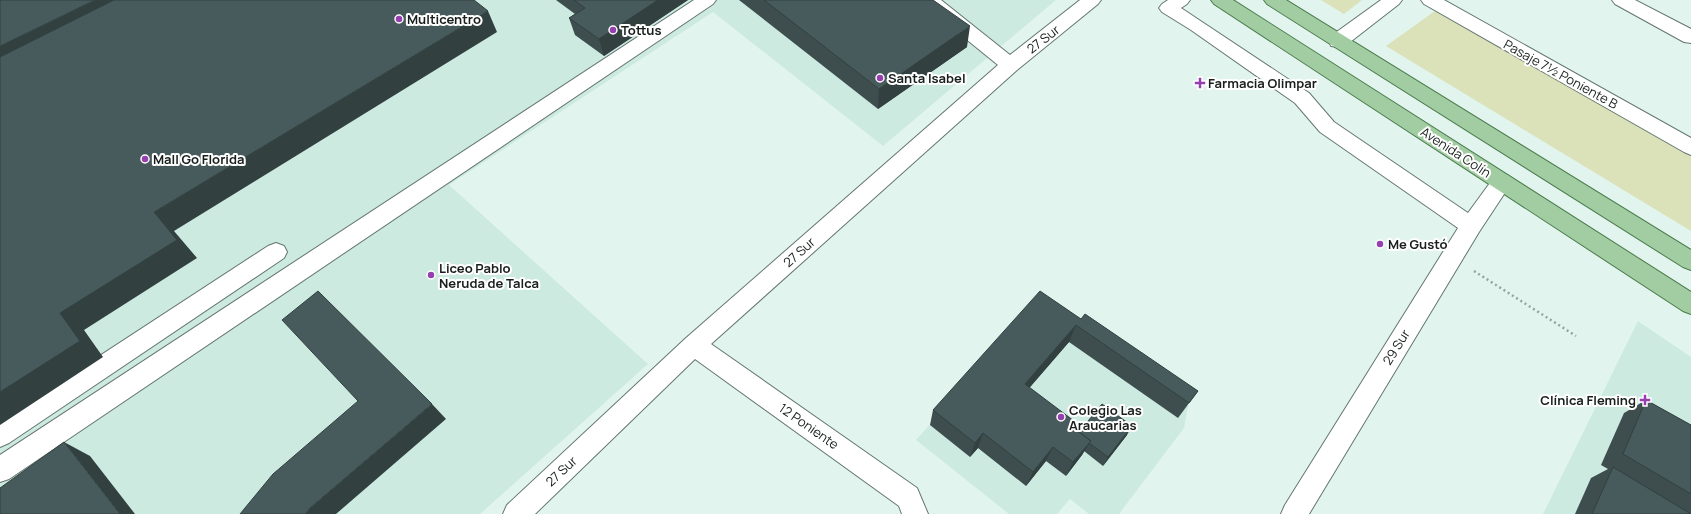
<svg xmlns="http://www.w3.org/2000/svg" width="1691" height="514" viewBox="0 0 1691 514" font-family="Manrope,sans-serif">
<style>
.built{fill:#cdeae0}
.green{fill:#dbe2ba}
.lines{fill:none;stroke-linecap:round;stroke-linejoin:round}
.minor-casing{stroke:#647670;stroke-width:2}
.major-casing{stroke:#497a4b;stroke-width:2}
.path{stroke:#95a49f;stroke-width:2.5;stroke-dasharray:2 3;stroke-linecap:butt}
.minor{fill:#fff;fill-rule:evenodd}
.major{fill:#a2cda2;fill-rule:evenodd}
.wall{fill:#3e4e4f}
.shaded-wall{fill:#324040}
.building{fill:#485b5c;stroke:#324040}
.poi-dot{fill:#9540ae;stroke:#fff;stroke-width:1.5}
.labels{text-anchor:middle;stroke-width:4;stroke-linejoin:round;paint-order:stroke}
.poi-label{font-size:13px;font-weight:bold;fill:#171e1c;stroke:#fff;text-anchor:start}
.street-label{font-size:13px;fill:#171e1c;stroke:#fff}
</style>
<rect width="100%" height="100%" fill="#e1f5ee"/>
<!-- built -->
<path class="built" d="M 0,0 L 1056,0 L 883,146 L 713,12 L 449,185 L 648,364 L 480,514 L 0,514 Z
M 1039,302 L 1188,406 L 1184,428 L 1119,514 L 1089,514 L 1070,499 L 1057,514 L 1009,514 L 916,440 Z
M 1638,321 L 1691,357 L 1691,514 L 1543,514 Z"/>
<!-- green -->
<path class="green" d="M 1321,0 L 1362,0 L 1344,14 Z
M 1435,11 L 1691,155 L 1691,231 L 1386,46 Z"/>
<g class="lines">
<defs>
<path id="minor" d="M 694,0 L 716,0 L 713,4 L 9,479 L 0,482 L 0,455 Z
M 920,0 L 941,0 L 1010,55 L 1080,0 L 1101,0 L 1098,4 L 1017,70 L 711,344 L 917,488 L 928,514 L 902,514 L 899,506 L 695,359 L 535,514 L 503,514 L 507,505 L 686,338 L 998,65 L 923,4 Z
M 1168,0 L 1190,0 L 1187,4 L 1181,8 L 1309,93 L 1334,122 L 1468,213 L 1495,176 L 1502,174 L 1509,176 L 1512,182 L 1479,232 L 1309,514 L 1281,514 L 1285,505 L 1458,228 L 1320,132 L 1295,103 L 1191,30 L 1162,12 L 1159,8 L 1162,4 Z
M 1381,0 L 1402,0 L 1399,4 L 1345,46 L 1338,47 L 1331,46 L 1329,41 L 1331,36 Z
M 1421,0 L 1444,0 L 1691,138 L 1691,155 L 1684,152 L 1424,4 Z
M 1612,0 L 1635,0 L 1691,29 L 1691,43 L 1684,42 L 1615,4 Z
M 276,243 L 284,246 L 287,252 L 284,258 L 9,443 L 0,447 L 0,421 L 268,246 Z"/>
<path id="major" d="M 1211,0 L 1233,0 L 1691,292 L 1691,314 L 1683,311 L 1214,4 Z
M 1264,0 L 1286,0 L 1691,250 L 1691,270 L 1683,267 L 1267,4 Z"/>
</defs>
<!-- minor casing -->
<use href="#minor" class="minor-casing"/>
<!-- major casing -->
<use href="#major" class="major-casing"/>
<!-- path -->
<path class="path" d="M 1474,271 L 1576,336"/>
<!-- minor -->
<use href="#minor" class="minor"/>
<!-- major -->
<use href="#major" class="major"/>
</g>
<!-- wall -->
<path class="wall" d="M 556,0 L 688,0 L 604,56 L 575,35 L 569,18 L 575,14 Z
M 739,0 L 933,0 L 967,47 L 878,109 Z
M 1081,319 L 1198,391 L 1178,418 L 1069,342 L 1029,388 L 1074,421 L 1071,426 L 1079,432 L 1127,435 L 1103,466 L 1084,451 L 1082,455 L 1066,476 L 1046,461 L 1026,486 L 978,448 L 970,457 L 930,425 L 933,410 Z
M 1646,400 L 1691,425 L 1691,514 L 1575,514 L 1591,478 L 1608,469 L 1601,465 L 1624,413 Z"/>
<!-- shaded-wall -->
<path class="shaded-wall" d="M 95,0 L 154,0 L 0,78 L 0,46 Z
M 658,0 L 688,0 L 604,56 L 599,39 Z
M 488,11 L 497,32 L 174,231 L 197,258 L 84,330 L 103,357 L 0,425 L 0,392 L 60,313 L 154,212 Z
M 970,26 L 967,47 L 878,109 L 879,89 Z
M 1076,325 L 1069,342 L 1019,400 L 1025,384 Z
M 432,404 L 446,419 L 336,514 L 305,514 L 310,508 Z
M 1132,426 L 1127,435 L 1103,466 L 1108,457 Z
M 983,433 L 978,448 L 970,457 L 975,443 Z
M 1091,441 L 1082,455 L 1066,476 L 1073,462 Z
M 64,442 L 90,456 L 135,514 L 120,514 Z
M 1053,447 L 1046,461 L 1026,486 L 1033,472 Z"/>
<!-- building -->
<path class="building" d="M 0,0 L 95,0 L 0,46 Z
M 114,0 L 474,0 L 488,11 L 154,212 L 177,240 L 60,313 L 80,341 L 0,392 L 0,57 Z
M 574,0 L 658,0 L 599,39 L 569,18 L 585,8 Z
M 764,0 L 933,0 L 970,26 L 879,89 Z
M 318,291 L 432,404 L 310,508 L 305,514 L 240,514 L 273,474 L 358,401 L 282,320 Z
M 1040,291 L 1081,319 L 1085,314 L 1198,391 L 1189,403 L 1076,325 L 1025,384 L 1074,421 L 1070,425 L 1091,441 L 1073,462 L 1053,447 L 1033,472 L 983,433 L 975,443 L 933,410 Z
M 1646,400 L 1691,425 L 1691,494 L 1623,454 Z
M 1102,404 L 1132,426 L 1108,457 L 1089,443 L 1091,441 L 1079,432 Z
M 64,442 L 120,514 L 0,514 L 0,488 Z
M 1613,467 L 1691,514 L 1592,514 Z"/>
<!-- markers -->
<g class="poi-dot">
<circle cx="399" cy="19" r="4"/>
<circle cx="613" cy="30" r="4"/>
<circle cx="880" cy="78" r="4"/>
<path d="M1198 77h4v4h4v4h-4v4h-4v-4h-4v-4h4z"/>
<circle cx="145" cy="159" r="4"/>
<circle cx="1380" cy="244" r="4"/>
<circle cx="431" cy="275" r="4"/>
<path d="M1643 394h4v4h4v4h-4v4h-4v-4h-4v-4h4z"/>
<circle cx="1061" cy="417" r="4"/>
</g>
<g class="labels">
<!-- poi labels -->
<g class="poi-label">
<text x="407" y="24">Multicentro</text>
<text x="621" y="35">Tottus</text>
<text x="888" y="83">Santa Isabel</text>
<text x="1208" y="88">Farmacia Olimpar</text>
<text x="153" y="164">Mall Go Florida</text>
<text x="1388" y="249">Me Gustó</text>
<text x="439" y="273">Liceo Pablo<tspan x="439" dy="15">Neruda de Talca</tspan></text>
<text x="1636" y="405" text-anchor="end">Clínica Fleming</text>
<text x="1069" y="415">Colegio Las<tspan x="1069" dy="15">Araucarias</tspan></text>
</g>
<!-- street labels -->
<g class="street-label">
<text transform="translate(1043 39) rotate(-38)" y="5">27 Sur</text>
<text transform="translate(1561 74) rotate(29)" y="5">Pasaje 7½ Poniente B</text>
<text transform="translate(1456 152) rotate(33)" y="5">Avenida Colín</text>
<text transform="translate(799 252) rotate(-42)" y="5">27 Sur</text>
<text transform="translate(1396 347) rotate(-58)" y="5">29 Sur</text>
<text transform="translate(809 426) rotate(35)" y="5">12 Poniente</text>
<text transform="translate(561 471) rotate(-43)" y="5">27 Sur</text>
</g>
</g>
</svg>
